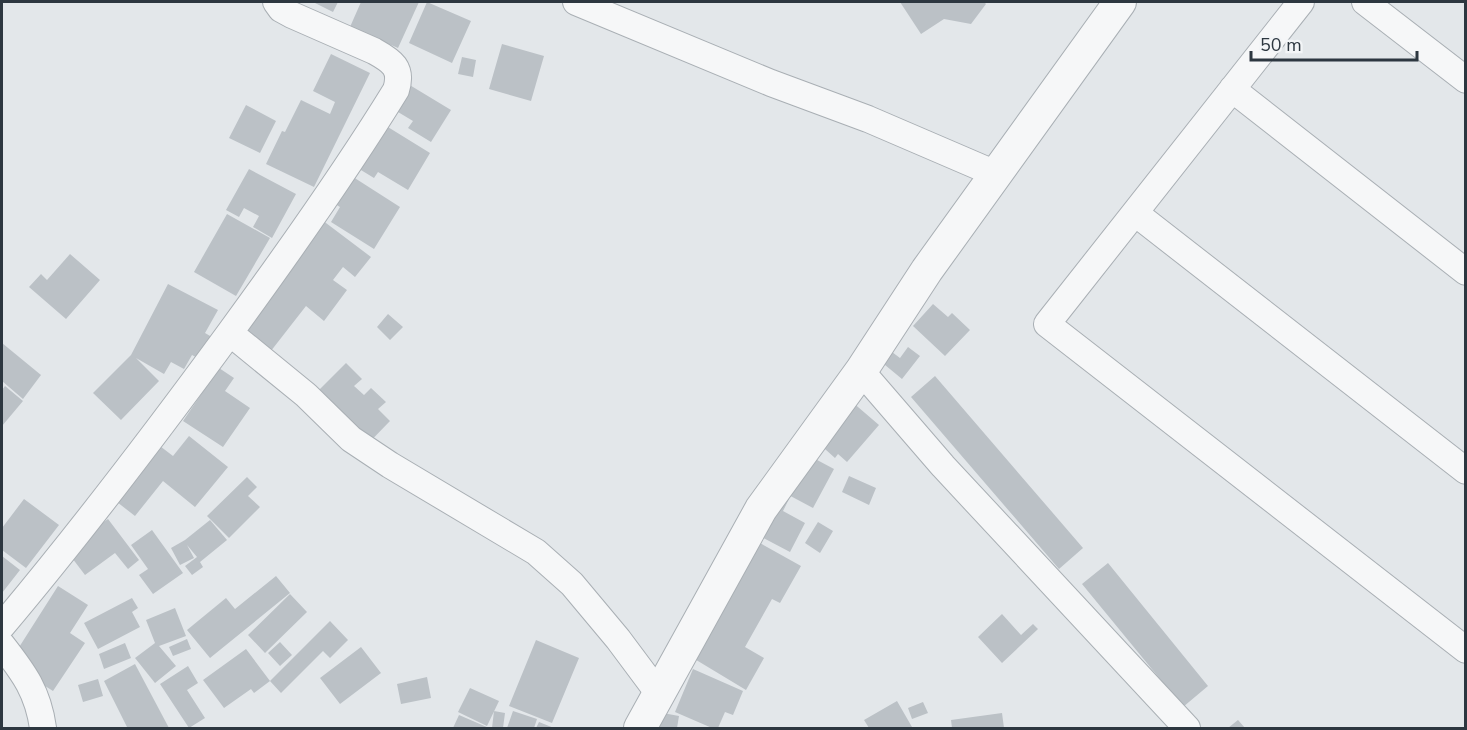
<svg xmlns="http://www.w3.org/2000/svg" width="1467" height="730" viewBox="0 0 1467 730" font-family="'Nunito Sans',sans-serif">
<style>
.building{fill:#bbc1c6}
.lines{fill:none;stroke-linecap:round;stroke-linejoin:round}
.minor-casing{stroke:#a9afb4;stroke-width:28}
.tertiary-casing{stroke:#a9afb4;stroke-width:34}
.minor{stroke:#f6f7f8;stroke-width:26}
.tertiary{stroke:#f6f7f8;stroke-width:32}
</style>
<rect width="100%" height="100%" fill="#e3e7ea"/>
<!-- building -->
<path class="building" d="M 313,2 L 338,2 L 333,12 Z
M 361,2 L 419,2 L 398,48 L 350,27 Z
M 427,2 L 471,21 L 452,63 L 409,43 Z
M 900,2 L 984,2 L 986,4 L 971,24 L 944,19 L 921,34 Z
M 502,44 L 544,56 L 531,101 L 489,89 Z
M 331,54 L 370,73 L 314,187 L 266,164 L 282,131 L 285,132 L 301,100 L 330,114 L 335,102 L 313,91 Z
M 462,57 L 476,60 L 473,77 L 458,74 Z
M 408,84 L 451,110 L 431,142 L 408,128 L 413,121 L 393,109 Z
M 246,105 L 276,121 L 260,153 L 229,138 Z
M 383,124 L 430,153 L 408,190 L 378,172 L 374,178 L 356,167 Z
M 249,169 L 296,194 L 272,238 L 253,227 L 259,216 L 244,208 L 239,217 L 226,210 Z
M 350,175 L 400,207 L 374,249 L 331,222 L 340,207 L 332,202 Z
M 227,214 L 270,238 L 236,296 L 194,272 Z
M 322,220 L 371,257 L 355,277 L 343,267 L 333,280 L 347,290 L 324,321 L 306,306 L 267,356 L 236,332 Z
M 70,254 L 100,280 L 66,319 L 29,287 L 41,274 L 47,280 Z
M 168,284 L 218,310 L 205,333 L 217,340 L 205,362 L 192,355 L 184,369 L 171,362 L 164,374 L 136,358 L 159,381 L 121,420 L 93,393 L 131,355 Z
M 933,304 L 948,317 L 952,313 L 970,330 L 945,356 L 913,326 Z
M 388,314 L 403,327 L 390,340 L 377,327 Z
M 2,343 L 41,375 L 23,399 L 2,381 Z
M 908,347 L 920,356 L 902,379 L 879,360 L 888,349 L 900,358 Z
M 346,363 L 362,379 L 354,386 L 364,395 L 371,388 L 386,402 L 378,409 L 390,421 L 359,453 L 307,402 Z
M 219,368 L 234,378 L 225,391 L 250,408 L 223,447 L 183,421 Z
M 935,376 L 1083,548 L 1059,569 L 911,397 Z
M 5,386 L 23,401 L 2,426 L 2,390 Z
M 851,401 L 879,425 L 847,462 L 838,454 L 835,458 L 816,441 Z
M 189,436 L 228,467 L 195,507 L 163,481 L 135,516 L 108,495 L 152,440 L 173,456 Z
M 804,453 L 834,469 L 813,508 L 783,492 Z
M 849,476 L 876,488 L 869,505 L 842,492 Z
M 247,477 L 257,487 L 248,496 L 260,507 L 229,538 L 207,516 Z
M 780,494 L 789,499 L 783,511 L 805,523 L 790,552 L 752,532 Z
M 24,499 L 59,525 L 26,568 L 2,550 L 2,528 Z
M 108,519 L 139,560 L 128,569 L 115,553 L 85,575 L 66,550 Z
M 210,520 L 227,540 L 200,562 L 203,567 L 192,575 L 185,566 L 197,557 L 187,545 L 194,558 L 180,565 L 171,548 L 185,540 Z
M 818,522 L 833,531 L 820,553 L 805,543 Z
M 152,530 L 183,573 L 153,594 L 139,575 L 148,569 L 131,545 Z
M 749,537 L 801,566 L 780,603 L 772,599 L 745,647 L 764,658 L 746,690 L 683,652 Z
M 2,556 L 20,570 L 2,593 Z
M 1108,563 L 1208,686 L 1183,707 L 1082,584 Z
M 276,576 L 290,593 L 210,658 L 187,630 L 226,598 L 235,609 Z
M 58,586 L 88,605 L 70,633 L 85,643 L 53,691 L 9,663 Z
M 290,594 L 307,612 L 265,653 L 248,635 Z
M 132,598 L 138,608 L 132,612 L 140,627 L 98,649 L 84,623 Z
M 175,608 L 186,636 L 159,646 L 176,666 L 155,683 L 135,658 L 155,643 L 146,620 Z
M 1002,614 L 1021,635 L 1033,624 L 1038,629 L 1002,663 L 978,637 Z
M 330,621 L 348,640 L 330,658 L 323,651 L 281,693 L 270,681 L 254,693 L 251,689 L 224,708 L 203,680 L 246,649 L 270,681 Z
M 187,639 L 191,649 L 173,656 L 169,647 Z
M 536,640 L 579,658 L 552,723 L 509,706 Z
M 280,642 L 292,655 L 280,666 L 268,653 Z
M 125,643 L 131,658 L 104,669 L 99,654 Z
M 361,647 L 381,673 L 340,704 L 320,678 Z
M 135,664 L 169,728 L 124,728 L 127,727 L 104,681 Z
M 188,666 L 198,683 L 187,690 L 205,718 L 189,728 L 160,684 Z
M 693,669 L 743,691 L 733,715 L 725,712 L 718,728 L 712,728 L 675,712 Z
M 427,677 L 431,698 L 401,704 L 397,684 Z
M 98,679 L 103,696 L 83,702 L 78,685 Z
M 470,688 L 499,701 L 487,726 L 458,712 Z
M 897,701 L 912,727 L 909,728 L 869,728 L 864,720 Z
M 923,702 L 928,713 L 912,719 L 908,708 Z
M 494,711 L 505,713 L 503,728 L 492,728 Z
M 513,711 L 537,719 L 534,728 L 507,728 Z
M 652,711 L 679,716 L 677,728 L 648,728 Z
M 1002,713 L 1004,728 L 952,728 L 951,720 Z
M 459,715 L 489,728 L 453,728 Z
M 1238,720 L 1245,728 L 1228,728 Z
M 539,722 L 554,728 L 536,728 Z"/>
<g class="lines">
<defs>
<path id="minor" d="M 576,2 L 771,83 L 868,119 L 996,174
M 1301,2 L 1047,324 L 1466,650
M 1365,2 L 1466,80
M 1232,89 L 1466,272
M 1135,213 L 1466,471
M 230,333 L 306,395 L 351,439 L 390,465 L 536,552 L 572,584 L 618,639 L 659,694
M 861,371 L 943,466 L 1187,728
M 2,626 C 82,531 157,432 231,331 C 288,253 345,173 396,90 C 403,68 392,61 374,51 L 292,15 L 281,9 L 276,2
M 2,645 C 24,673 38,692 43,728"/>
<path id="tertiary" d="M 640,728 L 761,509 L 861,371 L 927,270 L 1120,2"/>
</defs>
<!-- minor casing -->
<use href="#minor" class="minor-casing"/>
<!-- tertiary casing -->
<use href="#tertiary" class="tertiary-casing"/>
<!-- minor -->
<use href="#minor" class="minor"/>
<!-- tertiary -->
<use href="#tertiary" class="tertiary"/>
</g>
<!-- border -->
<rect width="1467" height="730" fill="none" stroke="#2d3740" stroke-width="6"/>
<!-- scale -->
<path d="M1251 51v9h166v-9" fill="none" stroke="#2d3740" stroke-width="3"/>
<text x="1260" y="51" font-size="18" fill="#2d3740" stroke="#f3f5f7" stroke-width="4.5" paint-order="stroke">50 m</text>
</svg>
